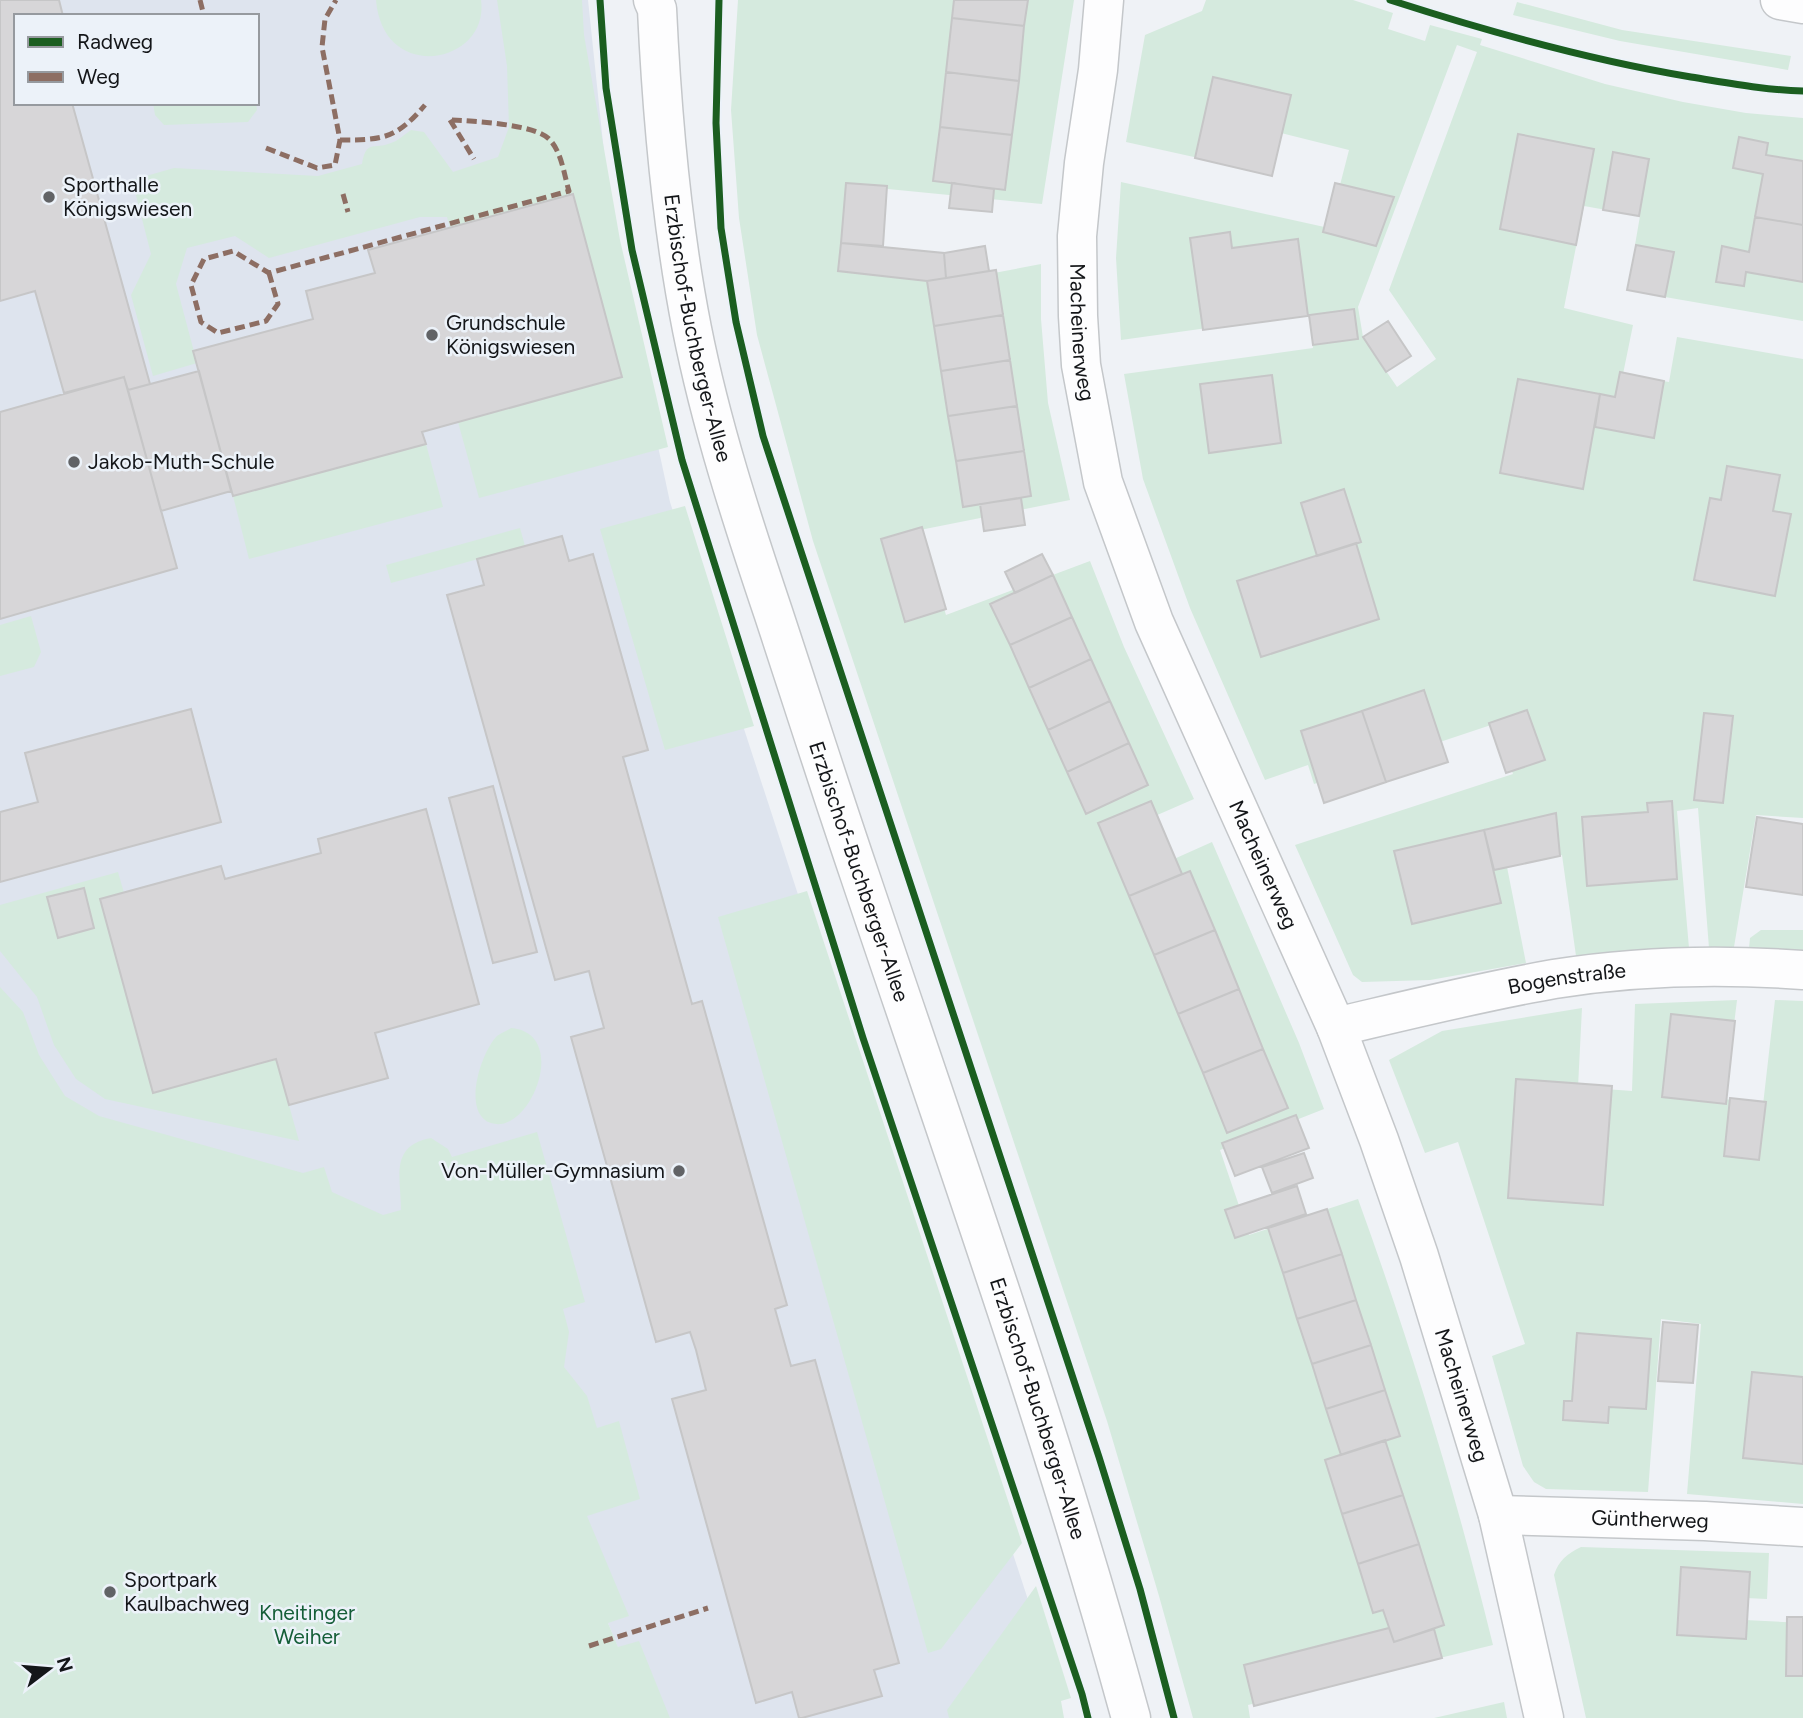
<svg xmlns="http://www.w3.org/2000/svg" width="1803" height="1718" viewBox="0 0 1803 1718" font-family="Figtree,sans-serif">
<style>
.built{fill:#dee4ee;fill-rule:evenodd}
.green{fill:#d5eade;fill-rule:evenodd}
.building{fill:#d7d6d8;stroke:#c6c6c7;stroke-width:2}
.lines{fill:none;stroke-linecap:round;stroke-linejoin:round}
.minor-casing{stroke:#c4c7ca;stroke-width:41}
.tertiary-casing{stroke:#c4c7ca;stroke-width:41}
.minor{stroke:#fdfdfe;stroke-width:38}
.tertiary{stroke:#fdfdfe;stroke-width:38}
.quiet{stroke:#8d6e63;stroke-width:5;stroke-dasharray:10 5;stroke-linecap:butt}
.cycleway-casing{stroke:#ecf2f9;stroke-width:11}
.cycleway{stroke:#1b5e20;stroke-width:7}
.poi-dot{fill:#616366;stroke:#ecf2f9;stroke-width:2.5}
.labels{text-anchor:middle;stroke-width:5;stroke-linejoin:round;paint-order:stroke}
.poi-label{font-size:21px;fill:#141619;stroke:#ecf2f9;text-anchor:start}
.street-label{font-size:21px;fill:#141619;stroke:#ecf2f9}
.park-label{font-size:21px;fill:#155e38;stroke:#ecf2f9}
</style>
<rect width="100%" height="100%" fill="#eff2f6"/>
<!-- built -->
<path class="built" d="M 0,0 L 588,0 L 613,238 L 670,502 L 1061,1701 L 1003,1718 L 647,1718 L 580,1555 L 0,1121 ZM 16,16 L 257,16 L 257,103 L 16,103 Z"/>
<!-- green -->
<path class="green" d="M 376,0 L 481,0 C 490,64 383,85 376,0 Z
M 497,0 L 582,0 L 584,35 L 620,240 L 668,447 L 479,498 L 458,422 L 622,377 L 572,195 L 450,228 L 447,217 L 420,217 L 269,258 L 235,236 L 187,248 L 176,284 L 197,363 L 153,376 L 131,295 L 151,254 L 132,180 L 174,168 L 318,176 L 362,164 C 366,139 374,150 391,143 C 398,141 405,134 411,130 L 424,132 L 453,172 L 498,157 L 509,127 L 507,66 Z
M 738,0 L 1074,0 L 1042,204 L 847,185 L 840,270 L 994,273 L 1041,264 L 1041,319 L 1048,403 L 1070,500 L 920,530 L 946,615 L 1090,561 L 1124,647 L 1194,799 L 1155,816 L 1174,859 L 1212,842 L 1299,1043 L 1324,1109 L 1220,1150 L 1249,1235 L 1358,1199 C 1411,1345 1456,1494 1493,1645 L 1248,1705 L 1250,1718 L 1193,1718 L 1159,1596 L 1107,1421 L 813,541 L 757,335 L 739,218 L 731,110 Z
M 1206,0 L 1353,0 L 1393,13 L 1388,29 L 1425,41 L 1430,25 L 1482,39 L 1480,45 L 1605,84 L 1683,102 L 1746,113 L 1803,118 L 1803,321 L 1665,297 L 1674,252 L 1635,245 L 1640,216 L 1584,206 L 1564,308 L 1633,325 L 1623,374 L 1669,382 L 1677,337 L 1803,359 L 1803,818 L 1756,815 L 1734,947 L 1709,948 L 1698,808 L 1677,811 L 1689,948 L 1576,956 L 1562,855 L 1507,867 L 1526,963 L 1430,980 L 1362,982 L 1353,975 L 1295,845 L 1513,774 L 1494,724 L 1314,784 L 1308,765 L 1265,780 L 1190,608 L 1143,479 L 1124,374 L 1313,348 L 1309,314 L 1121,340 L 1116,258 L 1121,182 L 1329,228 L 1349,150 L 1281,133 L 1271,174 L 1126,142 L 1145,35 L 1202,11 ZM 1457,45 L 1477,52 L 1389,290 L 1436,359 L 1397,387 L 1363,337 L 1358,307 Z
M 1517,2 L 1622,30 L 1791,56 L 1788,70 L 1620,41 L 1513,15 Z
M 153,103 L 256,103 L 257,110 L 248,122 L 164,125 L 155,115 Z
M 426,444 L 443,507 L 249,559 L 233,496 Z
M 685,506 L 754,726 L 665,750 L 600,529 Z
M 520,528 L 525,546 L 391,583 L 386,565 Z
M 31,616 L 41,652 L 34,667 L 0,676 L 0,625 Z
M 118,872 L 124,893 L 100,900 L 153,1092 L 276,1059 L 299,1141 L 105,1099 L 76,1079 L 54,1045 L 37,997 L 0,951 L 0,905 Z
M 807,891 L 1022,1543 L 941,1649 L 928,1653 L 718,917 Z
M 1761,930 L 1803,930 L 1803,952 L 1749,948 L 1750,938 Z
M 0,987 L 23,1012 L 39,1055 L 65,1096 L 99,1116 L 303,1173 L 324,1167 L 332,1192 L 383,1215 L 401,1210 C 401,1177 389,1146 431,1138 L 448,1149 L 452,1157 L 537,1132 L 585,1302 L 563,1309 L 569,1332 L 564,1367 L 587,1396 L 597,1428 L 619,1421 L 640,1499 L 587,1516 L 629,1616 L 608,1623 L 618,1647 L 639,1641 L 670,1718 L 0,1718 Z
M 1737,1000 L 1725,1099 L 1763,1105 L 1775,1000 L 1803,1001 L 1803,1504 L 1687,1494 L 1701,1324 L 1661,1319 L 1648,1492 L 1546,1489 L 1534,1482 L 1523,1466 L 1492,1356 L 1525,1344 L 1458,1142 L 1425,1153 L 1389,1060 L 1442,1031 L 1582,1008 L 1578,1087 L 1632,1091 L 1635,1004 Z
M 511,1028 C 571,1033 530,1136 491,1123 C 461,1113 481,1052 497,1036 C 501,1033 507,1031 511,1028 Z
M 1581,1547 L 1769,1553 L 1767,1599 L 1746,1598 L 1745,1620 L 1803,1623 L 1803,1718 L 1586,1718 L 1554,1575 C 1559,1560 1567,1554 1581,1547 Z
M 1036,1586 L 1071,1698 L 1061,1701 L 1064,1718 L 949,1718 L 947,1710 Z
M 1504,1702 L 1507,1718 L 1434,1718 Z"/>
<!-- building -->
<path class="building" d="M 0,0 L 59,0 L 63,16 L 16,16 L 16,103 L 72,103 L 150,384 L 128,390 L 124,377 L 64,393 L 35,291 L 0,301 Z
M 954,0 L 1028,0 L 1024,26 L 952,18 Z
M 952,18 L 1024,26 L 1019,81 L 946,72 Z
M 946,72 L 1019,81 L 1012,135 L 940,127 Z
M 1213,77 L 1291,95 L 1272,176 L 1195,158 Z
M 940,127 L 1012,135 L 1005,190 L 933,181 Z
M 1518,134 L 1594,149 L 1576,245 L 1500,229 Z
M 1739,137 L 1768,143 L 1766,155 L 1803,161 L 1803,225 L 1755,217 L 1763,174 L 1733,168 Z
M 1613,152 L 1649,159 L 1639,216 L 1603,210 Z
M 846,183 L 887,186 L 883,246 L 841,243 Z
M 952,183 L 994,189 L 992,212 L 949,208 Z
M 1335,183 L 1394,197 L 1376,246 L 1323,232 Z
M 573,194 L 622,377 L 422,432 L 426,444 L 233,496 L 193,351 L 313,319 L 306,291 L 375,273 L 368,250 Z
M 1755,217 L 1803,225 L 1803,282 L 1746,272 L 1744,286 L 1716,282 L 1722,246 L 1749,252 Z
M 1230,232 L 1232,248 L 1298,239 L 1308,316 L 1203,330 L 1190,238 Z
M 841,243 L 944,253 L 946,278 L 927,281 L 838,271 Z
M 1636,245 L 1674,252 L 1665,297 L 1627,290 Z
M 985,246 L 989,271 L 946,278 L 944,253 Z
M 996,270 L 1003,315 L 934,326 L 927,281 Z
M 1354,309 L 1358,339 L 1313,345 L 1309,315 Z
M 1003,315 L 1010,360 L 941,371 L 934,326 Z
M 1388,321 L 1411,356 L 1386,372 L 1363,337 Z
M 1010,360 L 1017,406 L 948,416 L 941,371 Z
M 199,371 L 231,491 L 161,511 L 128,390 Z
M 1620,372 L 1664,381 L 1654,438 L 1595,427 L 1600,394 L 1615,397 Z
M 1272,375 L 1281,443 L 1209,453 L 1200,384 Z
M 124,377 L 177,568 L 0,619 L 0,412 Z
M 1518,379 L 1600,394 L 1583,489 L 1500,473 Z
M 1017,406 L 1024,451 L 956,461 L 948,416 Z
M 1024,451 L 1031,496 L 963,507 L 956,461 Z
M 1727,466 L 1780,475 L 1773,511 L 1791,514 L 1775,596 L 1694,580 L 1710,498 L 1721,500 Z
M 1344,489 L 1361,542 L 1317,556 L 1301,503 Z
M 1021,498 L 1025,525 L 984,531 L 980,504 Z
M 922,527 L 946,609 L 905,622 L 881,539 Z
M 562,536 L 569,561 L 593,554 L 648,750 L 623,757 L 692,1004 L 702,1001 L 787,1305 L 775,1309 L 791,1366 L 815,1360 L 899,1663 L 874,1670 L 882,1696 L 802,1718 L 799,1718 L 792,1692 L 756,1703 L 672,1399 L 706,1390 L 696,1350 L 690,1332 L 656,1342 L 571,1037 L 604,1028 L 594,991 L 589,971 L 555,980 L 447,595 L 484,585 L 477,559 Z
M 1356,543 L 1379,619 L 1261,657 L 1237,581 Z
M 1042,554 L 1053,575 L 1015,593 L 1005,572 Z
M 1053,575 L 1072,617 L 1010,645 L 990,604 Z
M 1072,617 L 1091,659 L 1029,688 L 1010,645 Z
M 1091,659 L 1110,701 L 1048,730 L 1029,688 Z
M 1424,690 L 1448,762 L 1386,782 L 1362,711 Z
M 1110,701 L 1129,743 L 1067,772 L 1048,730 Z
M 191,709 L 221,822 L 0,882 L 0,812 L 38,802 L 25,753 Z
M 1527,710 L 1545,760 L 1506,773 L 1489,723 Z
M 1362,711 L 1386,782 L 1324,803 L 1301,731 Z
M 1704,713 L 1733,716 L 1723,803 L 1694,800 Z
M 1129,743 L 1148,785 L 1086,814 L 1067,772 Z
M 493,786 L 537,952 L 493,963 L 449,798 Z
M 1151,801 L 1182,874 L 1129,896 L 1098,823 Z
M 1672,801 L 1677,879 L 1587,886 L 1582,817 L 1648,812 L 1647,803 Z
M 426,809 L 479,1004 L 375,1033 L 388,1078 L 289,1105 L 276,1059 L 153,1093 L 100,899 L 221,866 L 225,879 L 321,853 L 318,839 Z
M 1556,813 L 1560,856 L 1494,870 L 1484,830 Z
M 1757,817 L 1803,824 L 1803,895 L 1746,887 Z
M 1484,830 L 1501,903 L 1412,924 L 1394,851 Z
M 1190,871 L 1215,930 L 1154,955 L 1129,896 Z
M 84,888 L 94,928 L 58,938 L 47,897 Z
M 1215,930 L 1239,989 L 1178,1014 L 1154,955 Z
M 1239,989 L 1263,1049 L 1203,1073 L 1178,1014 Z
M 1671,1014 L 1735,1021 L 1726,1104 L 1662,1097 Z
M 1263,1049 L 1288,1108 L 1227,1133 L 1203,1073 Z
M 1516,1079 L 1612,1086 L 1603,1205 L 1508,1198 Z
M 1730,1098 L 1766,1102 L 1759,1160 L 1724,1156 Z
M 1296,1115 L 1309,1148 L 1235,1176 L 1222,1143 Z
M 1304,1153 L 1313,1178 L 1272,1193 L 1262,1167 Z
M 1297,1186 L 1306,1214 L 1235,1238 L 1225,1210 Z
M 1327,1209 L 1342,1254 L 1283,1273 L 1268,1228 Z
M 1342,1254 L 1356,1300 L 1297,1319 L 1283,1273 Z
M 1356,1300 L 1371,1345 L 1312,1364 L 1297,1319 Z
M 1663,1322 L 1698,1325 L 1693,1383 L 1658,1381 Z
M 1577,1333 L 1651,1339 L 1646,1409 L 1609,1407 L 1608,1423 L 1563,1420 L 1564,1401 L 1572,1401 Z
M 1371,1345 L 1385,1390 L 1326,1409 L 1312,1364 Z
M 1752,1372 L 1803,1377 L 1803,1464 L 1743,1458 Z
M 1385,1390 L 1400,1436 L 1341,1455 L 1326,1409 Z
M 1385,1440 L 1403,1495 L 1342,1514 L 1325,1460 Z
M 1403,1495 L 1419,1544 L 1358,1564 L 1342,1514 Z
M 1419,1544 L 1444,1625 L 1394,1642 L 1383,1610 L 1373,1613 L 1358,1564 Z
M 1681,1567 L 1750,1572 L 1746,1639 L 1677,1635 Z
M 1787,1617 L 1803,1617 L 1803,1676 L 1786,1676 Z
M 1389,1628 L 1394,1642 L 1434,1629 L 1442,1658 L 1254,1706 L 1244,1665 Z"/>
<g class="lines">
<defs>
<g id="minor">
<path id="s1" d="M 1104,0 L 1098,70 L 1084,163 L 1077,236 L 1078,316 L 1081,365 L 1103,482 L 1154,622 L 1336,1027 L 1379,1140 L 1419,1256 L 1498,1515 L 1544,1718"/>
<path id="s2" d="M 1336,1027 C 1408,1010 1480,992 1554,979 C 1635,966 1721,964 1803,970"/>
<path id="s3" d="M 1498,1515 L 1705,1521 L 1803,1527"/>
</g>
<g id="tertiary">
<path id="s4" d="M 653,0 L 657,9 C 662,116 671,223 692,329 C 711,425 742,520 773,612 C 802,700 830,788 860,876 C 954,1155 1053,1433 1131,1718"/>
<path d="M 1780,0 L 1803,4"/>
</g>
</defs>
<!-- minor casing -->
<use href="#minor" class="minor-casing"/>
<!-- tertiary casing -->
<use href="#tertiary" class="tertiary-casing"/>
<!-- minor -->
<use href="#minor" class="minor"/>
<!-- tertiary -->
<use href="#tertiary" class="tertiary"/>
<!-- quiet -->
<path class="quiet" d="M 200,0 L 204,16
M 450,120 L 474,159
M 340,140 C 383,140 396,139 425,105
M 266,148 L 317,168 L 335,165 L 340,140 L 322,47 L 325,19 L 336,0
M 343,194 L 348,212
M 269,273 L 278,304 L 266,321 L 218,333 L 201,322 L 191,285 L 204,259 L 233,251 L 269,273 L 569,191 C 564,175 562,153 550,140 C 537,124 472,121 450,120
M 589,1646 L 708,1608"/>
<defs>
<path id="cycleway" d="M 600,0 L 606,88 L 632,250 L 682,460 L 863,1038 L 1082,1694 L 1088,1718
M 719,0 L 716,123 L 721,228 L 736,322 L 763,436 L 1099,1457 L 1140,1589 L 1174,1718
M 1390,0 C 1489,32 1589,60 1691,77 C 1729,83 1765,90 1803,91"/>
</defs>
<!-- cycleway casing -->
<use href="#cycleway" class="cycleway-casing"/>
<!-- cycleway -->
<use href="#cycleway" class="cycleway"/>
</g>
<!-- markers -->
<g class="poi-dot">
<circle cx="49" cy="197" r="7"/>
<circle cx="432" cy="335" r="7"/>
<circle cx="74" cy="462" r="7"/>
<circle cx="679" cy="1171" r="7"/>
<circle cx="110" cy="1592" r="7"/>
</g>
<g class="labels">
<!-- poi labels -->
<g class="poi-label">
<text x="63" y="192">Sporthalle<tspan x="63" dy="24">Königswiesen</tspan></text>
<text x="446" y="330">Grundschule<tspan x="446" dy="24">Königswiesen</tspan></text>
<text x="88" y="469">Jakob-Muth-Schule</text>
<text x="665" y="1178" text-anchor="end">Von-Müller-Gymnasium</text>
<text x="124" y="1587">Sportpark<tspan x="124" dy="24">Kaulbachweg</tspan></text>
</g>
<!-- street labels -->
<g class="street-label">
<text dy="7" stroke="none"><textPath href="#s4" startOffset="332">Erzbischof-Buchberger-Allee</textPath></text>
<text dy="7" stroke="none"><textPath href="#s1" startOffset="334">Macheinerweg</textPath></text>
<text dy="7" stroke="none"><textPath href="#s1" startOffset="901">Macheinerweg</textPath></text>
<text dy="7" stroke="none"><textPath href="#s4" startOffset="900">Erzbischof-Buchberger-Allee</textPath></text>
<text dy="7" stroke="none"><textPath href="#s2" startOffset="236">Bogenstraße</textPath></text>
<text dy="7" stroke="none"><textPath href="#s1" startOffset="1468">Macheinerweg</textPath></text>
<text dy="7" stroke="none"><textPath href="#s4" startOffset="1466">Erzbischof-Buchberger-Allee</textPath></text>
<text dy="7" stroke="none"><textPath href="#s3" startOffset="152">Güntherweg</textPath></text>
</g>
<!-- park labels -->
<g class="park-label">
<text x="307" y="1620">Kneitinger<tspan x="307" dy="24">Weiher</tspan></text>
</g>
</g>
<!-- legend -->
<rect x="14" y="14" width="245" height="91" fill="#ecf2f9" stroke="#969a9f" stroke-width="2"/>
<rect x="28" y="37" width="35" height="10" fill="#1b5e20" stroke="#969a9f" stroke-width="2"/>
<text x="77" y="49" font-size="21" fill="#141619">Radweg</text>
<rect x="28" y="72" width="35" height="10" fill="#8d6e63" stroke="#969a9f" stroke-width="2"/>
<text x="77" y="84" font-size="21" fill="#141619">Weg</text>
<!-- north arrow -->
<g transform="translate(49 1669) rotate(74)" stroke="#ecf2f9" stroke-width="5" paint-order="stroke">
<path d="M0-5L12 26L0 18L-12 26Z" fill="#141619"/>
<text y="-10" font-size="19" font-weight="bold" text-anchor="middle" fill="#141619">N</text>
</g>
</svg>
